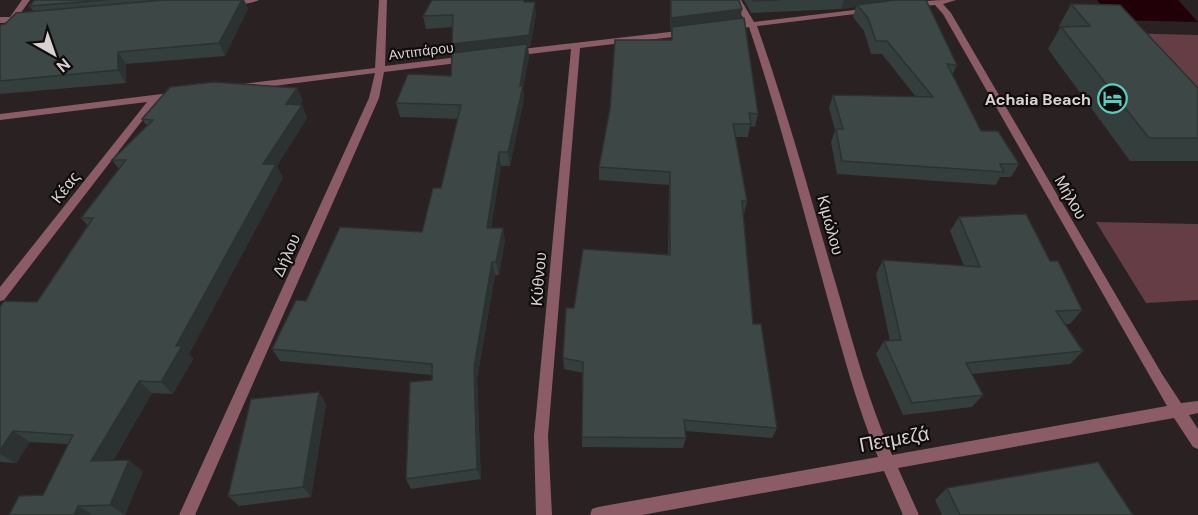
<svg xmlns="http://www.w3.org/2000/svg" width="1198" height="515" viewBox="0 0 1198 515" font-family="'DM Sans',sans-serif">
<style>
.green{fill:#643d45}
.water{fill:#210008}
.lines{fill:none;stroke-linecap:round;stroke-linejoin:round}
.street{fill:#8c5c66;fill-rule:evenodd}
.wall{fill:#343e3c}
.shaded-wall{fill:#2b3231}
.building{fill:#3d4846;stroke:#2b3231;stroke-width:1.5}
.labels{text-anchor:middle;stroke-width:4.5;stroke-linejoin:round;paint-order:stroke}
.far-street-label{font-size:14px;fill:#d7d1d2;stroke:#100c0c}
.poi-label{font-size:16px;font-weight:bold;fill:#d7d1d2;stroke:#100c0c;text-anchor:end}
.street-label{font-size:16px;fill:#d7d1d2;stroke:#100c0c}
.near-street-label{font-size:20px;fill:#d7d1d2;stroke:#100c0c}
</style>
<rect width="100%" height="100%" fill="#2a2122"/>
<!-- green -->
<path class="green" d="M 1118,33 L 1198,35 L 1198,127 Z
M 1096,222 L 1198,224 L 1198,300 L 1146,303 Z"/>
<!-- water -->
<path class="water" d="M 1097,0 L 1178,0 L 1198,22 L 1114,20 Z"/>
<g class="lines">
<!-- street -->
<path class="street" d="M 22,0 L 30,0 L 18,17 L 26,18 L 26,22 L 0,23 L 0,17 L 10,17 Z
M 226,0 L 259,0 C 251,4 232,6 224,2 Z
M 379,0 L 387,0 L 385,66 L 466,56 L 471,59 L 466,62 L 384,72 L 379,98 L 195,515 L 179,515 L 369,98 L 375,73 L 242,90 L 237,87 L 242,84 L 375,68 Z
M 733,0 L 741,0 L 754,22 L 871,8 L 875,10 L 871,12 L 757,26 C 789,116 813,207 840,298 C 855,351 870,405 892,455 L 1167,406 L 943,14 L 935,5 L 912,7 L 908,5 C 920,0 941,0 956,0 L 943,4 L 951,13 L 1162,374 L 1181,403 L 1198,401 L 1198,413 L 1189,415 L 1198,429 L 1198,449 L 1193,447 L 1174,418 L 898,468 L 919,515 L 903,515 L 884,471 L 642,515 L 590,515 L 592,509 L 598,507 L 878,457 C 857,407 843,353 828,300 C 803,209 779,117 749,27 L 731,30 L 727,27 L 731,24 L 746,23 Z
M 687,30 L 690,31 L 690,35 L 580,48 L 548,436 L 552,515 L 536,515 L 534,436 L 571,49 L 513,56 L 509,53 L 513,50 Z
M 178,92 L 183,95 L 181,97 L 158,100 L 4,300 L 0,301 L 0,287 L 147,102 L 0,120 L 0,114 Z"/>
</g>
<!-- wall -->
<path class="wall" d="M 35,0 L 244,0 L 248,9 L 225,56 L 126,64 L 126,83 L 0,94 L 0,25 L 5,24 L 33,11 L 29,6 Z
M 670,0 L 739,0 L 741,19 L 758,114 L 755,127 L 750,126 L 748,137 L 735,137 L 747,201 L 744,214 L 743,214 L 753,324 L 777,428 L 772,438 L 685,431 L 686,438 L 683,448 L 582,447 L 583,373 L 564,369 L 563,358 L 574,308 L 668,255 L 669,185 L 599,180 L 599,167 L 671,40 L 671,30 L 670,30 Z
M 744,0 L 926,0 L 957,65 L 952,75 L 981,131 L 1019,164 L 1011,177 L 1000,177 L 996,185 L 837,174 L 831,142 L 835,130 L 829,108 L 833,95 L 916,97 L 882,54 L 871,54 L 864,31 L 853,17 L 856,7 L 841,9 L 751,13 Z
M 524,2 L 536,14 L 530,47 L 528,47 L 529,57 L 523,88 L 524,99 L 510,166 L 501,166 L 491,228 L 503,228 L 505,241 L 499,275 L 495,275 L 477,379 L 481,479 L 411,489 L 406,479 L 432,380 L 432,375 L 280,361 L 272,349 L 306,301 L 422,232 L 441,188 L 458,119 L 400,117 L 396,103 L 451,76 L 454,53 L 452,27 L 426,29 L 423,16 Z
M 1071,4 L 1198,88 L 1198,161 L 1130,161 L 1048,49 L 1060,28 L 1059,26 Z
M 297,88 L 303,101 L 300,105 L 302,105 L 307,118 L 277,166 L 283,178 L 189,354 L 193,359 L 173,394 L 152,393 L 113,461 L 143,471 L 125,515 L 9,515 L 43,495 L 68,444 L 30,442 L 16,463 L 0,462 L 0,307 L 37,302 L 88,226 L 81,218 L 119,169 L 112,160 L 147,126 L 142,119 Z
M 959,217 L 1050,261 L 1082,310 L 1070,324 L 1065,324 L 1083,351 L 1070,364 L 972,374 L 983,395 L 972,407 L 903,415 L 876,354 L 884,341 L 890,341 L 876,274 L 883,260 L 964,266 L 950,231 Z
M 319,392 L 326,404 L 311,497 L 239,506 L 228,496 Z
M 947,488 L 1133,515 L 942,515 L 935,500 Z"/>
<!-- shaded-wall -->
<path class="shaded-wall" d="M 242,0 L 244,0 L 248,9 L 225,56 L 219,43 Z
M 844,0 L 912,0 L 857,5 L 856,7 L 841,9 Z
M 535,2 L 536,14 L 530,47 L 528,47 L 529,57 L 523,88 L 524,99 L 510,166 L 508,152 L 520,86 L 455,56 L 452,44 Z
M 742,9 L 740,21 L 670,30 L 671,18 Z
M 118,52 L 126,64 L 126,83 L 118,70 Z
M 297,88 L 303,101 L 292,117 L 286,104 Z
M 302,105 L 307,118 L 277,166 L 283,178 L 189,354 L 193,359 L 173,394 L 161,382 L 176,346 L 263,164 Z
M 499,152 L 501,166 L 489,241 L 487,228 Z
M 503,228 L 505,241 L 499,275 L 496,262 Z
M 492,262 L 495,275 L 477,379 L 481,479 L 477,469 L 474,367 Z
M 139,381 L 152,393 L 106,472 L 91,461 Z
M 319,392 L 326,404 L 311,497 L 303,487 Z
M 13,431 L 30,442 L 16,463 L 0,454 L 0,450 Z
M 129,460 L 143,471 L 125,515 L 110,505 Z
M 78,506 L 93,515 L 74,515 Z"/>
<!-- building -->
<path class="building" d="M 35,0 L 107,0 L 29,6 Z
M 163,0 L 242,0 L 219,43 L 118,52 L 118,70 L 0,81 L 0,25 L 5,24 L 16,13 Z
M 432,0 L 524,0 L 524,2 L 535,2 L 529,35 L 452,44 L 453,15 L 423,16 Z
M 671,0 L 739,0 L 742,9 L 671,18 Z
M 753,0 L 780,0 L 754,1 Z
M 896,0 L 926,0 L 957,65 L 947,64 L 981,131 L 998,131 L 1019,164 L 1000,164 L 1004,172 L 842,161 L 836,129 L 843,129 L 833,95 L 933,97 L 887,41 L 876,41 L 868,18 L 857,5 Z
M 1071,4 L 1120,5 L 1198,88 L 1198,138 L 1149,138 L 1061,27 L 1090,26 Z
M 744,18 L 758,114 L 749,113 L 751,124 L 733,124 L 747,201 L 742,201 L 753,324 L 761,324 L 777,428 L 684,420 L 686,438 L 582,437 L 583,362 L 563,358 L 566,308 L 574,308 L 583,249 L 670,255 L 670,172 L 599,167 L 610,109 L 615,40 L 672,40 L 672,27 Z
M 527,44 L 520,86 L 523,86 L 508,152 L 499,152 L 487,228 L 503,228 L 496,262 L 492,262 L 474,367 L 477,469 L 406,479 L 410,382 L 432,380 L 432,364 L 272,349 L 296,300 L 306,301 L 340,227 L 422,232 L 433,188 L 441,188 L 461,105 L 396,103 L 408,74 L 451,76 L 452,53 Z
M 214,82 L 297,88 L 286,104 L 302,105 L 263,164 L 276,164 L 176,346 L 182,346 L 161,382 L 139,381 L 91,461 L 129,460 L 110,505 L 78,506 L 74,515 L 9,515 L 19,496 L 43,495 L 73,435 L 13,431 L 0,450 L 0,307 L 4,301 L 37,302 L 93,218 L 81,218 L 126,160 L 112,160 L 153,120 L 142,119 L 170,87 Z
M 1026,214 L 1050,261 L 1058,261 L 1082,310 L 1056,311 L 1083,351 L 966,363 L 983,395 L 912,403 L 884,341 L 901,340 L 883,260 L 980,267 L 959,217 Z
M 319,392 L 303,487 L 228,496 L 251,399 Z
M 1098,462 L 1133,515 L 960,515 L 947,488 Z"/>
<!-- icons -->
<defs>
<symbol id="hotel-ring" viewBox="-11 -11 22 22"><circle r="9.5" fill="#100c0c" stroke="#58cec0" stroke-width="1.5"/><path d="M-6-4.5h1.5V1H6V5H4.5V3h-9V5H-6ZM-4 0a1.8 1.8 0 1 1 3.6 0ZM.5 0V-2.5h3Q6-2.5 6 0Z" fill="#58cec0"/></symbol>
</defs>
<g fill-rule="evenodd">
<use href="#hotel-ring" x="1096" y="82" width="33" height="33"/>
</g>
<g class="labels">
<!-- far-street labels -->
<g class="far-street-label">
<text transform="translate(421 51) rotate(-7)" y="5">Αντιπάρου</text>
</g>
<!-- poi labels -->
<g class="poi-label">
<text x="1091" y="105">Achaia Beach</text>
</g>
<!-- street labels -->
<g class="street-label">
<text transform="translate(65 187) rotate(-52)" y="6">Κέας</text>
<text transform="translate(1071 197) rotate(60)" y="6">Μήλου</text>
<text transform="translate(831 225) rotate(75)" y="6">Κιμώλου</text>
<text transform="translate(286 255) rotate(-66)" y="6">Δήλου</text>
<text transform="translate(538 279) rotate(-85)" y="6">Κύθνου</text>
</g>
<!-- near-street labels -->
<g class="near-street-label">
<text transform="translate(894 439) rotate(-10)" y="7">Πετμεζά</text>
</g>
</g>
<!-- north arrow -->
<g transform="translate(54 54) rotate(140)" stroke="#100c0c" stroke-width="4.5" paint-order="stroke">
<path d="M0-4.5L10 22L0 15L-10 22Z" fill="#d7d1d2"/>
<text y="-9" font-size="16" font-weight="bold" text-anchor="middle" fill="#d7d1d2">N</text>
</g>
</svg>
